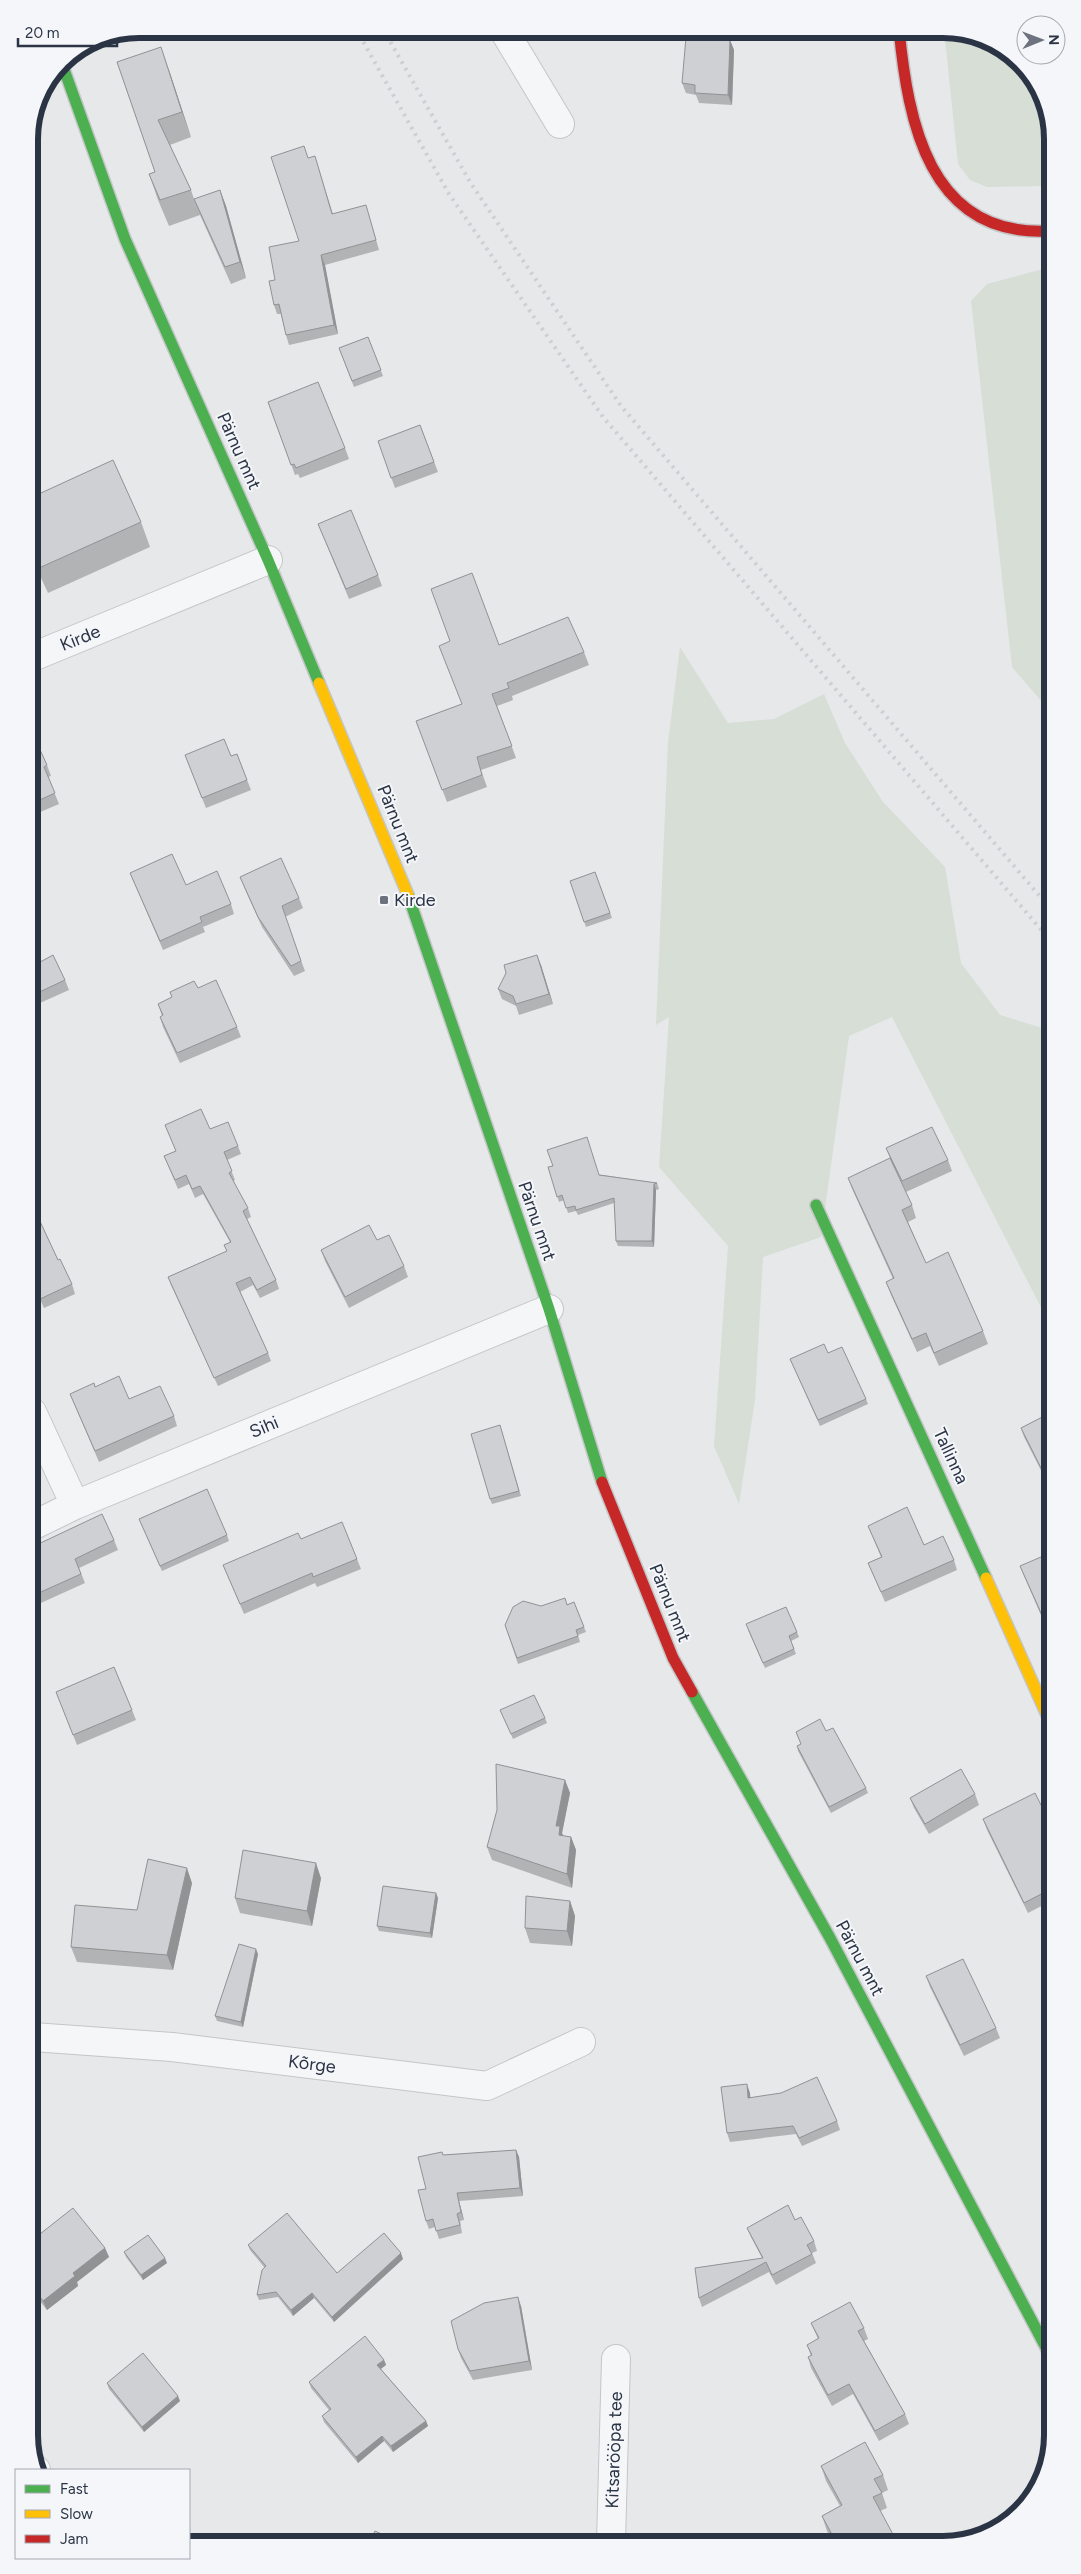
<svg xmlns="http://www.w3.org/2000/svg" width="1081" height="2574" viewBox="0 0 1081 2574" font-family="Figtree,sans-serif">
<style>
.green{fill:#d6ded6}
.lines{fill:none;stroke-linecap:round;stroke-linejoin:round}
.street-casing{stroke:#c4c6c8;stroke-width:30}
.fast-casing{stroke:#c4c6c8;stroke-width:14}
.slow-casing{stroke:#c4c6c8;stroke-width:14}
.jam-casing{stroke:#c4c6c8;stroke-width:14}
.street{stroke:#f5f6f7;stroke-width:28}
.fast{stroke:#4caf50;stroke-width:11}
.slow{stroke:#ffc107;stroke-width:11}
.jam{stroke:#c62828;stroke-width:11}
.rail{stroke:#cecfd2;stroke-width:4;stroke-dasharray:2.5 5;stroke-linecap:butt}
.wall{fill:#b1b3b5}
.shaded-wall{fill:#909294}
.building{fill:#ced0d3;stroke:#909294}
.poi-dot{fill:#6c737f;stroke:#f4f6f9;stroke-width:2}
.labels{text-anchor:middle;stroke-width:4;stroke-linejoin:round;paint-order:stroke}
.street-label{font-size:18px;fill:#2b3445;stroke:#f4f6f9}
.poi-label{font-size:18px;fill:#2b3445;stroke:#f4f6f9;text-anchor:start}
.rim{fill:none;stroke:#2b3445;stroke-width:6}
</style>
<rect width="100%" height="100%" fill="#e6e8ea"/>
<!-- green -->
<path class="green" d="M 944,29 L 950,29 L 1010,52 L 1047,103 L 1047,186 L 987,187 L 970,180 L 958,164 Z
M 1047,268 L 1048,709 L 1012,667 L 971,301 L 987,284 Z
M 680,647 L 728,723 L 774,719 L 824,694 L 845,743 L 883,802 L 945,867 L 961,963 L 1000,1015 L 1049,1030 L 1050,1325 L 892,1017 L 849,1036 L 821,1237 L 763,1257 L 755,1400 L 739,1504 L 714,1446 L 728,1246 L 659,1167 L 669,1017 L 656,1025 L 668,742 Z"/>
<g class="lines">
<defs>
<path id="street" d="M 503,29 L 560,124
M 30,658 L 268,560
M 32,1412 L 75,1505
M 32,1526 L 75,1505 L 549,1309
M 33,2037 L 172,2047 L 487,2086 L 581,2042
M 34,2468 L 36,2470
M 611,2542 L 616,2359"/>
<path id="fast" d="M 61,61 L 125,239 L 268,560 L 319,683
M 408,895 L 549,1309 L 602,1482
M 816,1205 L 986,1578
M 692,1692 L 830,1938 L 1052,2359"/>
<path id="slow" d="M 319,683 L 408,895
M 986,1578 L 1051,1724"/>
<path id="jam" d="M 899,29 C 908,122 929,236 1047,231
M 602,1482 L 673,1658 L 692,1692"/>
</defs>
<!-- street casing -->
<use href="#street" class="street-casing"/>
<!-- fast casing -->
<use href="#fast" class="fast-casing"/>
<!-- slow casing -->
<use href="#slow" class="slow-casing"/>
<!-- jam casing -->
<use href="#jam" class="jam-casing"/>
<!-- street -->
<use href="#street" class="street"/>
<!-- fast -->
<use href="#fast" class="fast"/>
<!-- slow -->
<use href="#slow" class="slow"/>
<!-- jam -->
<use href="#jam" class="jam"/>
<!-- rail -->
<path class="rail" d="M 356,29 L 449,194 L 603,417 L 1049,939
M 383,29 L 470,182 L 621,406 L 1049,907"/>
</g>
<!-- wall -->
<path class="wall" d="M 730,40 L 734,50 L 732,105 L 699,103 L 696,95 L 686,93 L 682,83 Z
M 117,62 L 170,73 L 191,137 L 170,145 L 191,190 L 194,199 L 220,190 L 226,206 L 246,278 L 231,284 L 200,215 L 169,226 L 158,200 L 149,174 L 155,172 Z
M 308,158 L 318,166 L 333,214 L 369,215 L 379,250 L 325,265 L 338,334 L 289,345 L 286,335 L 281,314 L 277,314 L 274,305 L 275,280 L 299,241 Z
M 368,337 L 383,376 L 354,387 L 339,348 Z
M 268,402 L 345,448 L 349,459 L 300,478 L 298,474 L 295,475 Z
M 420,425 L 438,472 L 395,488 L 378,441 Z
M 30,498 L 141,522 L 150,547 L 48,593 L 30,554 Z
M 318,524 L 378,575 L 382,586 L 349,599 Z
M 499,645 L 584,652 L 589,665 L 512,696 L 513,700 L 497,706 L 516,758 L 481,770 L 487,787 L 447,802 L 416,721 L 462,704 Z
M 30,728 L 47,765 L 51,776 L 48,777 L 59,804 L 31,816 Z
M 237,754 L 251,790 L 206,808 L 185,755 L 231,756 Z
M 595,872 L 612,918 L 586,927 L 570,881 Z
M 130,873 L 186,885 L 231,904 L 234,914 L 203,927 L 205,932 L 163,950 Z
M 240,877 L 299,898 L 303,908 L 285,917 L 305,971 L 294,976 L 262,927 L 244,887 Z
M 541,965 L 553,1004 L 519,1015 L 516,1006 L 502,999 L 498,989 Z
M 31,967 L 65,980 L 69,990 L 31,1007 Z
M 198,988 L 237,1027 L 241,1037 L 180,1063 L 163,1027 L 160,1017 L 162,1016 L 158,1004 L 172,997 L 170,992 Z
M 165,1125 L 210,1129 L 238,1146 L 241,1154 L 227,1160 L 235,1180 L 233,1181 L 248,1208 L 251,1217 L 247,1219 L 276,1280 L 279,1289 L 260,1298 L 253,1285 L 240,1292 L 268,1353 L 271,1361 L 218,1386 L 171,1285 L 168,1277 L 227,1251 L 224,1245 L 230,1242 L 203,1194 L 195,1198 L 189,1184 L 178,1189 L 164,1156 L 176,1151 Z
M 886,1148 L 948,1160 L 952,1171 L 906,1192 L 890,1158 Z
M 548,1167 L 657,1183 L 659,1189 L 656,1190 L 654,1247 L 618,1246 L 616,1241 L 614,1203 L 578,1215 L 576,1211 L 568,1213 L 564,1200 L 559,1202 Z
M 848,1178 L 912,1205 L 916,1218 L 908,1222 L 926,1263 L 983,1331 L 988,1344 L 939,1366 L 930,1346 L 917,1352 L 891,1295 L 886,1282 L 893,1279 L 853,1191 Z
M 31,1202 L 58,1260 L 72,1284 L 75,1294 L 44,1308 L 32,1282 Z
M 377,1240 L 404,1266 L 408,1277 L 349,1308 L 325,1261 L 321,1250 Z
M 828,1353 L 866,1399 L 868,1404 L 820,1426 L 790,1359 Z
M 95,1387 L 174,1416 L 177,1426 L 99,1462 L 70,1394 Z
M 1050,1413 L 1050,1488 L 1024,1437 L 1021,1428 Z
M 500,1425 L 521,1496 L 492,1504 L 490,1499 Z
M 139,1519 L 227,1535 L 229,1541 L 162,1571 Z
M 868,1526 L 924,1545 L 954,1560 L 957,1570 L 885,1602 L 868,1563 L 881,1557 Z
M 114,1540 L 118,1550 L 79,1568 L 85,1583 L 32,1607 L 32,1547 Z
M 357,1559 L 361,1569 L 317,1587 L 315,1583 L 244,1614 L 223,1565 Z
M 1050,1559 L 1050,1634 L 1049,1634 L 1024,1576 L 1020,1566 Z
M 574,1602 L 586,1632 L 578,1635 L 580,1642 L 518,1664 L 505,1625 Z
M 748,1630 L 797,1632 L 799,1637 L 791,1641 L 796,1654 L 765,1668 Z
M 56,1692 L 132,1710 L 136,1720 L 77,1745 Z
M 500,1710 L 545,1718 L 547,1723 L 513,1739 Z
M 826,1731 L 866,1788 L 868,1793 L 831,1813 L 798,1751 L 797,1746 L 801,1744 L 796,1732 Z
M 565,1780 L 570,1793 L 562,1833 L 563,1836 L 571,1837 L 576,1850 L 572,1888 L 492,1860 L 487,1847 Z
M 975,1794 L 979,1805 L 929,1834 L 914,1808 L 910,1798 Z
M 983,1819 L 1051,1825 L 1051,1901 L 1028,1913 L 987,1830 Z
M 321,1878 L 312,1926 L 240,1913 L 235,1898 Z
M 192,1883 L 173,1970 L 77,1962 L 71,1947 L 137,1910 Z
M 438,1898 L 432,1938 L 379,1931 L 377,1926 Z
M 570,1901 L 575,1916 L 572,1946 L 530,1943 L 525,1928 Z
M 258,1954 L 243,2027 L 217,2021 L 215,2016 Z
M 926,1976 L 996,2028 L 1000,2038 L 964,2056 L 930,1987 Z
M 750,2093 L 750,2097 L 837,2121 L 840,2130 L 802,2146 L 796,2134 L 730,2142 L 727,2133 Z
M 516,2150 L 519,2157 L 523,2196 L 459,2201 L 464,2220 L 460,2221 L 462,2233 L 439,2239 L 435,2227 L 429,2229 L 426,2221 L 426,2189 L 443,2155 Z
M 795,2220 L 814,2241 L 817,2251 L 812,2253 L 816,2263 L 776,2285 L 769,2272 L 702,2307 L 699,2298 L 762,2258 L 751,2237 L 747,2228 Z
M 34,2225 L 40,2234 L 105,2248 L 109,2257 L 77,2282 L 78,2286 L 47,2310 L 34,2294 Z
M 248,2245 L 337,2273 L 403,2259 L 334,2322 L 314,2298 L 293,2316 L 278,2297 L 259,2300 L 257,2295 L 264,2267 L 250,2250 Z
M 124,2252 L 167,2263 L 143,2280 L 126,2257 Z
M 521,2306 L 532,2370 L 473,2380 L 461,2358 L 458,2349 Z
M 811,2323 L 864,2328 L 868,2339 L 864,2341 L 905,2414 L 909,2424 L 879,2441 L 853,2394 L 832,2406 L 811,2368 L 808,2357 L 811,2356 L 807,2345 L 818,2339 Z
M 384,2360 L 386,2365 L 381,2369 L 426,2421 L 428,2426 L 393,2452 L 384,2441 L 358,2463 L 324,2422 L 322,2416 L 329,2410 L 311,2388 L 309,2382 Z
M 107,2383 L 180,2401 L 144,2432 L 109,2389 Z
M 821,2466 L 883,2475 L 888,2490 L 882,2493 L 887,2508 L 880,2511 L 896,2540 L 832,2540 L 827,2531 L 822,2516 L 840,2506 L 826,2481 Z"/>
<!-- shaded-wall -->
<path class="shaded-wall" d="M 730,40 L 734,50 L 732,105 L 728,95 Z
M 161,47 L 170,73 L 191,137 L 182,112 Z
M 220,190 L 226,206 L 246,278 L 240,262 Z
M 321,255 L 325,265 L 338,334 L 334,325 Z
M 537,955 L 541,965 L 553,1004 L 549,994 Z
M 654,1184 L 656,1190 L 654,1247 L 652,1241 Z
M 565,1780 L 570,1793 L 562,1833 L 565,1840 L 564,1849 L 556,1826 Z
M 571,1837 L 576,1850 L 572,1888 L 567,1874 Z
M 316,1863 L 321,1878 L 312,1926 L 307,1911 Z
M 187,1868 L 192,1883 L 173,1970 L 167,1955 Z
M 36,1869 L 40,1879 L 33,1905 L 33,1881 Z
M 436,1893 L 438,1898 L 432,1938 L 430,1933 Z
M 570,1901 L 575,1916 L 572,1946 L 567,1931 Z
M 256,1949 L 258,1954 L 243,2027 L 241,2022 Z
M 747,2084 L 750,2093 L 751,2106 L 748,2098 Z
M 516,2150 L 519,2157 L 523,2196 L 520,2188 Z
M 457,2193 L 459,2201 L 464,2220 L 461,2212 Z
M 105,2248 L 109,2257 L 77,2282 L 78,2286 L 47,2310 L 43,2301 L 73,2273 Z
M 401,2253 L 403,2259 L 334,2322 L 332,2317 Z
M 165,2258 L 167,2263 L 143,2280 L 141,2275 Z
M 312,2293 L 314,2298 L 293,2316 L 291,2310 Z
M 518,2297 L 521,2306 L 532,2370 L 529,2361 Z
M 384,2360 L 386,2365 L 379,2370 L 377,2365 Z
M 178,2396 L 180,2401 L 144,2432 L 142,2427 Z
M 426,2421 L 428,2426 L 393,2452 L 391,2446 Z
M 382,2436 L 384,2441 L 358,2463 L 356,2457 Z"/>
<!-- building -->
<path class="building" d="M 686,37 L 730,40 L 728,95 L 695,93 L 695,85 L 682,83 Z
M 161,47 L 182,112 L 158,120 L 191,190 L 160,200 L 149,174 L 155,172 L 117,62 Z
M 304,146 L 308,158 L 315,156 L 332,214 L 366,205 L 376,240 L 321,255 L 334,325 L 286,335 L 279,304 L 274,305 L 269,281 L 275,280 L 269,247 L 299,241 L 271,157 Z
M 220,190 L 240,262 L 225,267 L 194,199 Z
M 368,337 L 381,370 L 352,381 L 339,348 Z
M 318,382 L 345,448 L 296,468 L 294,464 L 291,465 L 268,402 Z
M 420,425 L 434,462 L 391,478 L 378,441 Z
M 113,460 L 141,522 L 39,568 L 30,548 L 30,498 Z
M 351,510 L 378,575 L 346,589 L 318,524 Z
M 472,573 L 499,645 L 568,617 L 584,652 L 507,683 L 509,688 L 492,694 L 512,746 L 477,757 L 482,775 L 442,790 L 416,721 L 462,704 L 439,646 L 450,641 L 431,589 Z
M 30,728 L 47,765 L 44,767 L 55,793 L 31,804 Z
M 224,739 L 231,756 L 237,754 L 247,780 L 202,798 L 185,755 Z
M 172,854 L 186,885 L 217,871 L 231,904 L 200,917 L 202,922 L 160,941 L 130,873 Z
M 281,858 L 299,898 L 282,906 L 301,961 L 291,966 L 258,917 L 240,877 Z
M 595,872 L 610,913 L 584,922 L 570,881 Z
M 53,955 L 65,980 L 31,996 L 31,967 Z
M 537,955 L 549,994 L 516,1004 L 513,996 L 498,989 L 506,973 L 504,965 Z
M 216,980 L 237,1027 L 177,1053 L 160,1017 L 163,1015 L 158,1004 L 172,997 L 170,992 L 194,981 L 198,988 Z
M 201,1109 L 210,1129 L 228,1122 L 238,1146 L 224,1152 L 232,1171 L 229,1173 L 248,1208 L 243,1211 L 276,1280 L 257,1290 L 250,1277 L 236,1283 L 268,1353 L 214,1378 L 168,1277 L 227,1251 L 224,1245 L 231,1242 L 200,1186 L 192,1189 L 186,1175 L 175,1180 L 164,1156 L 176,1151 L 165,1125 Z
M 932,1127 L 948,1160 L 902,1181 L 886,1148 Z
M 587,1137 L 599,1175 L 657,1183 L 654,1184 L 652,1241 L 616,1241 L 614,1198 L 576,1210 L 575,1206 L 566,1208 L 562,1195 L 557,1197 L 548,1167 L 553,1166 L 547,1150 Z
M 890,1158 L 912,1205 L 902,1210 L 926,1263 L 948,1252 L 983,1331 L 934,1353 L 926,1333 L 912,1339 L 886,1282 L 894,1278 L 848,1178 Z
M 31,1202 L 58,1260 L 60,1259 L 72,1284 L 40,1299 L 32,1280 Z
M 369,1225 L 377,1240 L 389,1235 L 404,1266 L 345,1297 L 321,1250 Z
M 824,1344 L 828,1353 L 842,1347 L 866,1399 L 818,1420 L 790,1359 Z
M 119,1376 L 129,1399 L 160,1386 L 174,1416 L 95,1451 L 70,1394 L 94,1383 L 95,1387 Z
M 1050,1413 L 1050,1486 L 1021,1428 Z
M 500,1425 L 519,1491 L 490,1499 L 471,1434 Z
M 207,1489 L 227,1535 L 160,1566 L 139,1519 Z
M 907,1507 L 924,1545 L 943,1536 L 954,1560 L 881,1592 L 868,1563 L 882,1557 L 868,1526 Z
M 102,1514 L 114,1540 L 75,1559 L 81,1574 L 32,1596 L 32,1547 Z
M 342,1522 L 357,1559 L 313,1577 L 312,1573 L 240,1604 L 223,1565 L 298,1533 L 301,1539 Z
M 1048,1554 L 1050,1559 L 1050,1622 L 1046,1624 L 1020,1566 Z
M 565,1598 L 567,1605 L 574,1602 L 584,1627 L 576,1630 L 578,1636 L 517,1658 L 505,1625 L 513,1607 L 523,1601 L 541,1606 Z
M 786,1607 L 797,1632 L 789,1636 L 794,1649 L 763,1663 L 746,1624 Z
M 114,1667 L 132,1710 L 73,1735 L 56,1692 Z
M 534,1695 L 545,1718 L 511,1734 L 500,1710 Z
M 820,1719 L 826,1731 L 833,1728 L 866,1788 L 829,1807 L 797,1746 L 801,1744 L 796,1732 Z
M 496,1764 L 565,1780 L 556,1826 L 560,1826 L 559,1835 L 571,1837 L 567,1874 L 487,1847 L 497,1810 Z
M 961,1769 L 975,1794 L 925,1824 L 910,1798 Z
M 1035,1793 L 1051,1825 L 1051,1889 L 1024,1903 L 983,1819 Z
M 243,1850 L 316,1863 L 307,1911 L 235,1898 Z
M 148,1859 L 187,1868 L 167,1955 L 71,1947 L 75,1905 L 137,1910 Z
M 33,1868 L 36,1869 L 33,1881 Z
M 383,1886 L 436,1893 L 430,1933 L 377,1926 Z
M 526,1896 L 570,1901 L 567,1931 L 525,1928 Z
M 239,1944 L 256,1949 L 241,2022 L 215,2016 Z
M 963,1959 L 996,2028 L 960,2045 L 926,1976 Z
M 817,2077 L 837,2121 L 799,2138 L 793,2126 L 727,2133 L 721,2087 L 747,2084 L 748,2098 L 781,2093 Z
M 516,2150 L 520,2188 L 457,2193 L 461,2212 L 457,2214 L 460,2225 L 436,2231 L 433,2219 L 426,2221 L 418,2190 L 426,2189 L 418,2157 L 442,2152 L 443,2155 Z
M 788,2205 L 795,2220 L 801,2217 L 814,2241 L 807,2245 L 812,2254 L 772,2275 L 766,2262 L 699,2298 L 695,2268 L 763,2258 L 747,2228 Z
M 73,2208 L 105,2248 L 73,2273 L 75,2276 L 43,2301 L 34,2289 L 34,2225 L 40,2234 Z
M 287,2213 L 337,2273 L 384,2233 L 401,2253 L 332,2317 L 312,2293 L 291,2310 L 276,2292 L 257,2295 L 262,2270 L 266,2266 L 248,2245 Z
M 148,2235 L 165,2258 L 141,2275 L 124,2252 Z
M 518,2297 L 529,2361 L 470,2371 L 458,2349 L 451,2321 L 484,2303 Z
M 850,2302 L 864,2328 L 858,2331 L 905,2414 L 875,2431 L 849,2384 L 828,2395 L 808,2357 L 812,2355 L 807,2345 L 819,2338 L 811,2323 Z
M 365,2336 L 384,2360 L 377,2365 L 426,2421 L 391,2446 L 382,2436 L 356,2457 L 322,2416 L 331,2409 L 309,2382 Z
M 143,2353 L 178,2396 L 142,2427 L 107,2383 Z
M 865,2442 L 883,2475 L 874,2479 L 882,2493 L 873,2497 L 896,2540 L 835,2540 L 822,2516 L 842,2505 L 821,2466 Z
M 375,2531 L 401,2543 L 369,2543 Z"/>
<!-- markers -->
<rect class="poi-dot" x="379" y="895" width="10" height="10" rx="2.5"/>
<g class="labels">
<!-- street labels -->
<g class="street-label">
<text transform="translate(239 451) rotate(66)" y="6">Pärnu mnt</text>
<text transform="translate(80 638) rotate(-22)" y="6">Kirde</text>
<text transform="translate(398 824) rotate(68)" y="6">Pärnu mnt</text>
<text transform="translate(537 1221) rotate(71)" y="6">Pärnu mnt</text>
<text transform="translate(264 1427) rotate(-23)" y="6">Sihi</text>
<text transform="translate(951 1456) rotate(65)" y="6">Tallinna</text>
<text transform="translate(670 1603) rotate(68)" y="6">Pärnu mnt</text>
<text transform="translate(860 1958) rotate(62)" y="6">Pärnu mnt</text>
<text transform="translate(312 2064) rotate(7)" y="6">Kõrge</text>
<text transform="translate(614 2450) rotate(-88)" y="6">Kitsarööpa tee</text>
</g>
<!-- poi labels -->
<g class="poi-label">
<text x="394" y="906">Kirde</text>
</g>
</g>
<!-- crop -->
<path d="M0 0H1081V2574H0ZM139 38H943A101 101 0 0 1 1044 139V2435A101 101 0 0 1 943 2536H139A101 101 0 0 1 38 2435V139A101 101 0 0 1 139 38Z" fill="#f4f6f9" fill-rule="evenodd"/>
<path class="rim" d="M139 38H943A101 101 0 0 1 1044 139V2435A101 101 0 0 1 943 2536H139A101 101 0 0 1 38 2435V139A101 101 0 0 1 139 38Z"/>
<!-- legend -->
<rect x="15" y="2469" width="175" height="90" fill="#f4f6f9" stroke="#a4a8b1"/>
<rect x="25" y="2485" width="25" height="8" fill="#4caf50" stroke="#a4a8b1"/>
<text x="60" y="2494" font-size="15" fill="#2b3445">Fast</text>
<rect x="25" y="2510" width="25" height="8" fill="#ffc107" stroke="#a4a8b1"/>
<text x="60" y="2519" font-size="15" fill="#2b3445">Slow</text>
<rect x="25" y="2535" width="25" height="8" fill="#c62828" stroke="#a4a8b1"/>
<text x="60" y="2544" font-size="15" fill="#2b3445">Jam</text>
<!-- north arrow -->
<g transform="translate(1041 40) rotate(89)"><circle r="24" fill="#f4f6f9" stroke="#a4a8b1"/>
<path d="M0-4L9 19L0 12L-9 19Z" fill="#6c737f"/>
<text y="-8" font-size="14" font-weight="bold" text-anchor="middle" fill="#2b3445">N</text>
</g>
<!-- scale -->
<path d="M18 38v8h99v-8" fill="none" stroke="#2b3445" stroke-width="2.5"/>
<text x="25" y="38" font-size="15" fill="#2b3445" stroke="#f4f6f9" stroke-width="4" paint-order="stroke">20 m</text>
</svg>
